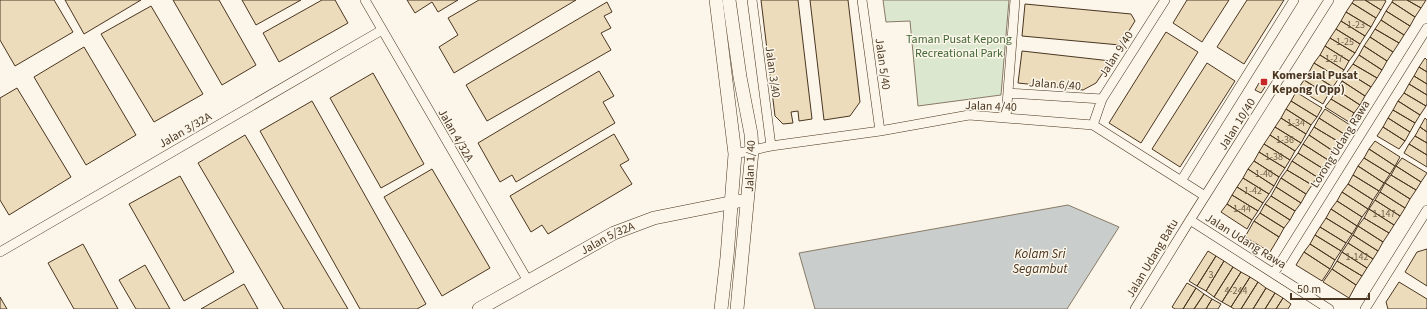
<svg xmlns="http://www.w3.org/2000/svg" width="1427" height="309" viewBox="0 0 1427 309" font-family="'Source Sans 3',sans-serif">
<style>
.green{fill:#dce7d0;stroke:#887966}
.water{fill:#c9cecd;stroke:#887966}
.building{fill:#ecdcbc;stroke:#4a3520}
.lines{fill:none;stroke-linecap:round;stroke-linejoin:round}
.street-casing{stroke:#4a3520;stroke-width:10}
.secondary-casing{stroke:#4a3520;stroke-width:14}
.street{stroke:#fbf6e9;stroke-width:9}
.secondary{stroke:#fbf6e9;stroke-width:13}
.poi-dot{fill:#c62828;stroke:#fbf6e9;stroke-width:1.5}
.labels{text-anchor:middle;stroke-width:3;stroke-linejoin:round;paint-order:stroke}
.number-label{font-size:10px;fill:#725f47}
.park-label{font-size:12px;fill:#436837;stroke:#fbf6e9}
.street-label{font-size:12px;fill:#4a3520;stroke:#fbf6e9}
.poi-label{font-size:12px;font-weight:bold;fill:#4a3520;stroke:#fbf6e9;text-anchor:start}
.water-label{font-size:13px;font-style:italic;fill:#4a3520;stroke:#fbf6e9}
</style>
<rect width="100%" height="100%" fill="#fbf6e9"/>
<!-- green -->
<path class="green" d="M 883,0 L 1009,0 L 1001,95 L 918,106 L 910,21 L 886,22 Z"/>
<!-- water -->
<path class="water" d="M 1068,205 L 1119,227 L 1067,309 L 815,309 L 799,253 Z"/>
<!-- building -->
<path class="building" d="M 0,0 L 54,0 L 73,32 L 15,66 L 0,40 Z
M 65,0 L 141,0 L 84,34 Z
M 173,0 L 219,0 L 256,65 L 222,85 Z
M 242,0 L 301,0 L 256,25 Z
M 322,0 L 335,0 L 348,23 L 279,62 L 263,33 Z
M 407,0 L 458,0 L 438,12 L 432,2 L 415,13 Z
M 479,0 L 576,0 L 454,73 L 439,47 L 458,35 L 448,18 Z
M 761,0 L 798,0 L 812,119 L 799,121 L 798,111 L 791,112 L 793,123 L 783,124 L 775,116 Z
M 810,0 L 848,0 L 860,102 L 850,116 L 824,120 Z
M 1187,0 L 1229,0 L 1202,42 L 1173,23 Z
M 1247,0 L 1284,0 L 1244,64 L 1217,47 Z
M 1354,0 L 1365,0 L 1381,10 L 1376,18 L 1352,3 Z
M 1365,0 L 1384,0 L 1386,1 L 1381,10 Z
M 1393,0 L 1407,0 L 1421,8 L 1415,17 L 1392,2 Z
M 1407,0 L 1426,0 L 1421,8 Z
M 607,2 L 612,12 L 604,16 L 611,28 L 601,33 L 611,50 L 487,121 L 466,85 Z
M 1392,2 L 1415,17 L 1410,26 L 1386,11 Z
M 1352,3 L 1376,18 L 1371,27 L 1346,12 Z
M 1025,4 L 1131,14 L 1135,21 L 1120,45 L 1022,36 Z
M 151,6 L 203,94 L 154,122 L 101,34 Z
M 1386,11 L 1410,26 L 1404,35 L 1381,20 Z
M 1346,12 L 1371,27 L 1365,36 L 1341,21 Z
M 1381,20 L 1404,35 L 1399,43 L 1375,29 Z
M 1341,21 L 1365,36 L 1360,44 L 1336,29 Z
M 1336,29 L 1360,44 L 1355,53 L 1330,38 Z
M 1375,29 L 1399,43 L 1393,52 L 1370,37 Z
M 1166,32 L 1198,52 L 1141,143 L 1109,123 Z
M 1370,37 L 1393,52 L 1387,61 L 1364,46 Z
M 1330,38 L 1355,53 L 1349,61 L 1325,46 Z
M 1325,46 L 1349,61 L 1344,70 L 1320,55 Z
M 1364,46 L 1387,61 L 1382,70 L 1359,55 Z
M 84,47 L 136,135 L 86,165 L 34,77 Z
M 1022,51 L 1111,61 L 1096,83 L 1083,90 L 1018,83 Z
M 1320,55 L 1344,70 L 1339,78 L 1314,63 Z
M 1359,55 L 1382,70 L 1377,78 L 1353,64 Z
M 1425,58 L 1427,60 L 1427,72 L 1419,67 Z
M 1207,63 L 1235,81 L 1180,167 L 1152,149 Z
M 1314,63 L 1339,78 L 1333,87 L 1309,72 Z
M 1353,64 L 1377,78 L 1371,87 L 1347,72 Z
M 1419,67 L 1427,72 L 1427,84 L 1414,76 Z
M 599,71 L 614,96 L 603,102 L 615,123 L 516,182 L 512,175 L 500,182 L 478,143 Z
M 1309,72 L 1333,87 L 1328,95 L 1304,80 Z
M 1347,72 L 1371,87 L 1365,96 L 1342,81 Z
M 373,73 L 424,164 L 381,188 L 330,98 Z
M 1414,76 L 1427,84 L 1427,95 L 1409,84 Z
M 1304,80 L 1328,95 L 1323,104 L 1298,89 Z
M 1342,81 L 1365,96 L 1360,105 L 1337,90 Z
M 1259,83 L 1265,87 L 1261,93 L 1255,90 Z
M 1409,84 L 1427,95 L 1427,104 L 1426,106 L 1404,93 Z
M 17,88 L 71,177 L 9,215 L 0,200 L 0,98 Z
M 1337,90 L 1360,105 L 1354,113 L 1331,99 Z
M 1296,92 L 1322,108 L 1317,117 L 1291,101 Z
M 1404,93 L 1426,106 L 1420,115 L 1398,101 Z
M 1331,99 L 1354,113 L 1349,122 L 1325,107 Z
M 312,101 L 426,304 L 417,309 L 360,309 L 260,131 Z
M 1291,101 L 1317,117 L 1311,125 L 1286,109 Z
M 1398,101 L 1420,115 L 1415,123 L 1393,110 Z
M 1286,109 L 1311,125 L 1306,134 L 1281,118 Z
M 1325,109 L 1350,125 L 1344,134 L 1319,118 Z
M 1393,110 L 1415,123 L 1410,132 L 1388,118 Z
M 1281,118 L 1306,134 L 1301,143 L 1275,127 Z
M 1319,118 L 1344,134 L 1339,142 L 1314,127 Z
M 1388,118 L 1410,132 L 1405,141 L 1383,127 Z
M 1425,118 L 1427,120 L 1427,132 L 1420,127 Z
M 1275,127 L 1301,143 L 1295,151 L 1270,135 Z
M 1314,127 L 1339,142 L 1333,151 L 1309,135 Z
M 1383,127 L 1405,141 L 1399,149 L 1377,136 Z
M 1420,127 L 1427,132 L 1427,143 L 1415,136 Z
M 614,134 L 629,160 L 620,165 L 632,184 L 548,234 L 542,225 L 531,232 L 510,196 Z
M 245,135 L 348,309 L 284,309 L 198,163 Z
M 1270,135 L 1295,151 L 1290,160 L 1264,144 Z
M 1309,135 L 1333,151 L 1328,160 L 1303,144 Z
M 1415,136 L 1427,143 L 1427,155 L 1409,144 Z
M 1375,141 L 1400,157 L 1395,166 L 1369,149 Z
M 1264,144 L 1290,160 L 1285,168 L 1259,152 Z
M 1303,144 L 1328,160 L 1322,168 L 1298,153 Z
M 1409,144 L 1427,155 L 1427,167 L 1404,153 Z
M 1369,149 L 1395,166 L 1390,174 L 1364,158 Z
M 1259,152 L 1285,168 L 1279,177 L 1254,161 Z
M 1298,153 L 1322,168 L 1317,177 L 1292,161 Z
M 1364,158 L 1390,174 L 1384,183 L 1358,166 Z
M 1402,158 L 1427,173 L 1421,182 L 1396,166 Z
M 1254,161 L 1279,177 L 1274,186 L 1248,169 Z
M 1292,161 L 1317,177 L 1312,185 L 1287,170 Z
M 1358,166 L 1384,183 L 1379,191 L 1353,175 Z
M 1396,166 L 1421,182 L 1416,190 L 1391,175 Z
M 432,169 L 490,268 L 442,296 L 384,197 Z
M 1248,169 L 1274,186 L 1269,194 L 1243,178 Z
M 1287,170 L 1312,185 L 1306,194 L 1281,178 Z
M 1353,175 L 1379,191 L 1373,200 L 1348,184 Z
M 1391,175 L 1416,190 L 1410,199 L 1385,183 Z
M 180,176 L 234,272 L 184,301 L 129,204 Z
M 1243,178 L 1269,194 L 1263,203 L 1237,187 Z
M 1281,178 L 1306,194 L 1301,203 L 1276,187 Z
M 1385,183 L 1410,199 L 1405,208 L 1380,192 Z
M 1348,184 L 1373,200 L 1368,209 L 1342,192 Z
M 1237,187 L 1263,203 L 1258,211 L 1232,195 Z
M 1276,187 L 1301,203 L 1295,211 L 1271,196 Z
M 1342,192 L 1368,209 L 1362,217 L 1337,201 Z
M 1380,192 L 1405,208 L 1400,216 L 1375,200 Z
M 1232,195 L 1258,211 L 1252,220 L 1227,204 Z
M 1271,196 L 1295,211 L 1290,220 L 1265,204 Z
M 1375,200 L 1400,216 L 1394,225 L 1369,209 Z
M 1337,201 L 1362,217 L 1357,226 L 1331,209 Z
M 1227,204 L 1252,220 L 1247,229 L 1221,212 Z
M 1265,204 L 1290,220 L 1284,228 L 1260,213 Z
M 1331,209 L 1357,226 L 1352,234 L 1326,218 Z
M 1369,209 L 1394,225 L 1389,233 L 1364,218 Z
M 1260,213 L 1284,228 L 1279,237 L 1254,221 Z
M 1326,218 L 1352,234 L 1346,243 L 1320,227 Z
M 1364,218 L 1389,233 L 1383,242 L 1358,226 Z
M 1254,221 L 1279,237 L 1270,252 L 1245,237 Z
M 1358,226 L 1383,242 L 1378,251 L 1353,235 Z
M 1320,227 L 1346,243 L 1341,251 L 1315,235 Z
M 1315,235 L 1341,251 L 1335,260 L 1310,244 Z
M 1353,235 L 1378,251 L 1373,259 L 1348,243 Z
M 1348,243 L 1373,259 L 1367,268 L 1342,252 Z
M 83,244 L 118,309 L 74,309 L 48,263 Z
M 1310,244 L 1335,260 L 1330,269 L 1304,252 Z
M 1427,249 L 1427,286 L 1405,272 L 1417,252 Z
M 1208,251 L 1216,256 L 1197,286 L 1189,281 Z
M 1304,252 L 1330,269 L 1322,281 L 1296,265 Z
M 1342,252 L 1367,268 L 1362,276 L 1337,261 Z
M 1216,256 L 1224,261 L 1206,291 L 1197,286 Z
M 1224,261 L 1233,267 L 1214,297 L 1206,291 Z
M 1337,261 L 1362,276 L 1356,285 L 1332,269 Z
M 145,265 L 170,309 L 136,309 L 119,280 Z
M 1233,267 L 1241,272 L 1222,302 L 1214,297 Z
M 1332,269 L 1356,285 L 1349,298 L 1323,282 Z
M 1241,272 L 1250,277 L 1231,307 L 1222,302 Z
M 1250,277 L 1258,282 L 1241,309 L 1234,309 L 1231,307 Z
M 1258,282 L 1266,288 L 1253,309 L 1241,309 Z
M 1399,282 L 1427,299 L 1427,309 L 1388,309 L 1386,302 Z
M 1187,283 L 1196,288 L 1183,309 L 1175,309 L 1172,307 Z
M 244,284 L 258,309 L 201,309 Z
M 1196,288 L 1204,294 L 1194,309 L 1183,309 Z
M 1266,288 L 1275,293 L 1265,309 L 1253,309 Z
M 1275,293 L 1283,298 L 1276,309 L 1265,309 Z
M 1204,294 L 1212,299 L 1206,309 L 1194,309 Z
M 0,297 L 7,309 L 0,309 Z
M 1283,298 L 1291,304 L 1288,309 L 1276,309 Z
M 1212,299 L 1221,304 L 1218,309 L 1206,309 Z"/>
<g class="lines">
<defs>
<path id="street" d="M 365,0 L 528,281
M 752,0 L 771,146
M 862,0 L 880,131
M 1008,93 L 1102,99
M 1006,118 L 1015,0
M 1093,125 L 1102,99 L 1165,0
M 735,154 L 771,146 L 880,131 L 969,115 L 1093,125 L 1205,196
M 1181,181 L 1294,0
M 1190,220 L 1329,309
M 0,252 L 382,30
M 1274,273 L 1427,28
M 1135,309 L 1190,220 L 1329,0
M 1365,309 L 1427,210"/>
<g id="secondary">
<path d="M 716,0 L 735,154 L 727,257 L 721,309"/>
<path d="M 729,0 L 740,77 L 751,134 L 752,151 L 737,309"/>
<path id="s1" d="M 479,309 L 614,233 L 654,218 L 739,201"/>
</g>
</defs>
<!-- street casing -->
<use href="#street" class="street-casing"/>
<!-- secondary casing -->
<use href="#secondary" class="secondary-casing"/>
<!-- street -->
<use href="#street" class="street"/>
<!-- secondary -->
<use href="#secondary" class="secondary"/>
</g>
<!-- markers -->
<rect class="poi-dot" x="1260" y="78" width="8" height="8" rx="2"/>
<g class="labels">
<!-- number labels -->
<g class="number-label">
<text x="1356" y="28">1-23</text>
<text x="1345" y="45">1-25</text>
<text x="1334" y="62">1-27</text>
<text x="1296" y="126">1-34</text>
<text x="1285" y="143">1-36</text>
<text x="1274" y="160">1-38</text>
<text x="1264" y="177">1-40</text>
<text x="1253" y="194">1-42</text>
<text x="1242" y="212">1-44</text>
<text x="1384" y="217">1-147</text>
<text x="1357" y="260">1-142</text>
<text x="1211" y="278">3</text>
<text x="1236" y="294">4-244</text>
</g>
<!-- park labels -->
<g class="park-label">
<text x="959" y="43">Taman Pusat Kepong<tspan x="959" dy="14">Recreational Park</tspan></text>
</g>
<!-- street labels -->
<g class="street-label">
<text transform="translate(1116 54) rotate(-57)" y="4">Jalan 9/40</text>
<text transform="translate(883 64) rotate(82)" y="4">Jalan 5/40</text>
<text transform="translate(773 72) rotate(82)" y="4">Jalan 3/40</text>
<text transform="translate(1055 84) rotate(4)" y="4">Jalan 6/40</text>
<text transform="translate(991 106) rotate(2)" y="4">Jalan 4/40</text>
<text transform="translate(1237 124) rotate(-58)" y="4">Jalan 10/40</text>
<text transform="translate(185 130) rotate(-30)" y="4">Jalan 3/32A</text>
<text transform="translate(456 135) rotate(60)" y="4">Jalan 4/32A</text>
<text transform="translate(1340 144) rotate(-58)" y="4">Lorong Udang Rawa</text>
<text transform="translate(750 166) rotate(-88)" y="4">Jalan 1/40</text>
<text dy="4" stroke="none"><textPath href="#s1" startOffset="147">Jalan 5/32A</textPath></text>
<text transform="translate(1246 241) rotate(32)" y="4">Jalan Udang Rawa</text>
<text transform="translate(1152 258) rotate(-59)" y="4">Jalan Udang Batu</text>
</g>
<!-- poi labels -->
<g class="poi-label">
<text x="1272" y="79">Komersial Pusat<tspan x="1272" dy="14">Kepong (Opp)</tspan></text>
</g>
<!-- water labels -->
<g class="water-label">
<text x="1040" y="258">Kolam Sri<tspan x="1040" dy="15">Segambut</tspan></text>
</g>
</g>
<!-- scale -->
<path d="M1291 293v6h78v-6" fill="none" stroke="#4a3520" stroke-width="2"/>
<text x="1297" y="293" font-size="12" fill="#4a3520" stroke="#fbf6e9" stroke-width="3" paint-order="stroke">50 m</text>
</svg>
